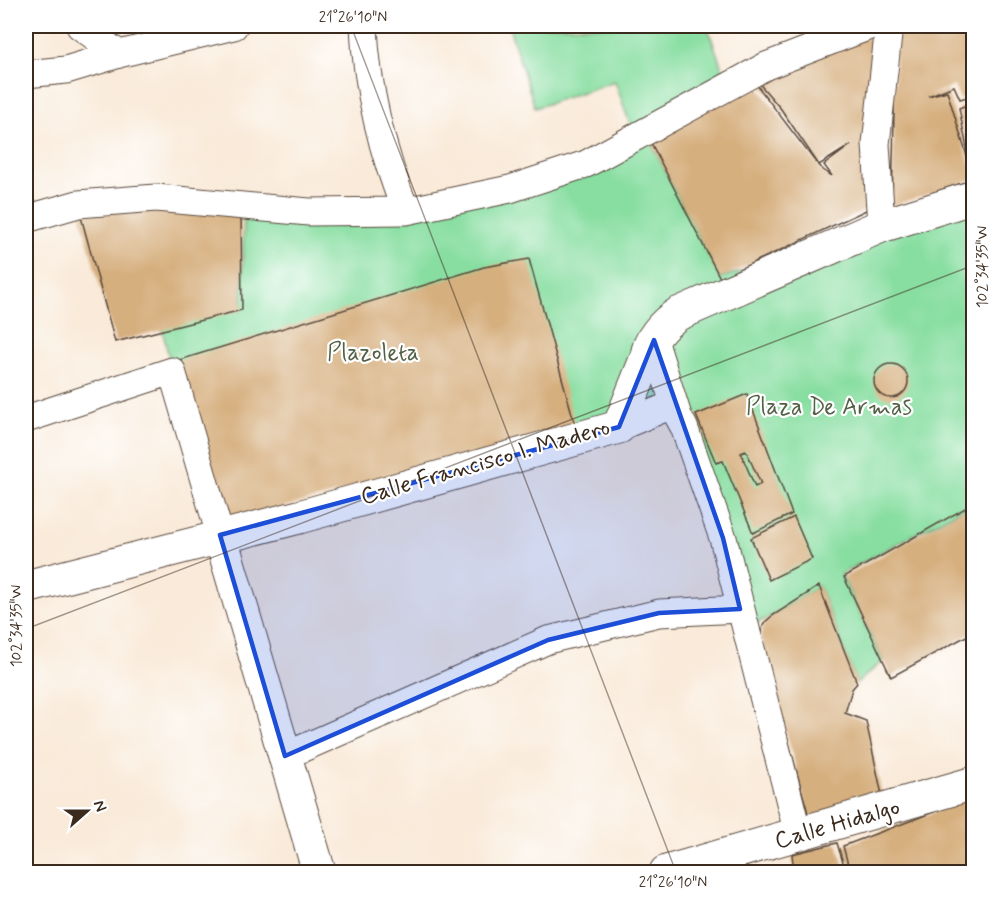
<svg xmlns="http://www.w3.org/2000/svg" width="999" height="898" viewBox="0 0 999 898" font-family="Mynerve,sans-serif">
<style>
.green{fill:#88dea1;stroke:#628460;stroke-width:1.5}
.building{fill:#d6af7e;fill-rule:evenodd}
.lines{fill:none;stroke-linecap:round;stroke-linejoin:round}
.street-casing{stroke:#58473a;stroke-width:29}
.secondary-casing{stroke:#58473a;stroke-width:35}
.primary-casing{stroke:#58473a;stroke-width:35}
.street{stroke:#fff;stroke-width:27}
.secondary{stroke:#fff;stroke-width:33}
.primary{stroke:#fff;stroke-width:33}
.marked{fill:#1d4ed8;fill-opacity:0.2;stroke:#1d4ed8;stroke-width:4.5;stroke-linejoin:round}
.ticks{fill:none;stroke:#3b2a1e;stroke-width:1.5;stroke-opacity:0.45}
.labels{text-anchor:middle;stroke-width:4.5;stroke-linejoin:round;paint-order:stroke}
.park-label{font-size:24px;fill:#526045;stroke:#fff}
.street-label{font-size:24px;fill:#3b2a1e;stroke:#fff}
.neatline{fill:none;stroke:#3b2a1e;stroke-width:2}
.ticks-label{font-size:15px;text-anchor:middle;fill:#3b2a1e}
</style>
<rect width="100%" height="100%" fill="#fff"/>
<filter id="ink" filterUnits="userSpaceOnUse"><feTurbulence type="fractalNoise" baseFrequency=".0167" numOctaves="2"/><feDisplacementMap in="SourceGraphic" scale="12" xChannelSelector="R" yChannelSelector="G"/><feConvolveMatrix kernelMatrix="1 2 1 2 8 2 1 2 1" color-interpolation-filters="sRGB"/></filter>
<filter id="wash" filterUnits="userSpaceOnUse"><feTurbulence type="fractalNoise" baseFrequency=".008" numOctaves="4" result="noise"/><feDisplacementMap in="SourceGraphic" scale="24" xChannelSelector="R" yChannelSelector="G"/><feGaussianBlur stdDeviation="1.35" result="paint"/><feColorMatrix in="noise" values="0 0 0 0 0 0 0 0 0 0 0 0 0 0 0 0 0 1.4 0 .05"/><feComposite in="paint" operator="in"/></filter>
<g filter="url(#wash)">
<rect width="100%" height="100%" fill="#f9ead9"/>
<!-- green -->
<path class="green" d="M 513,26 L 707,26 L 727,82 L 633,133 L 615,81 L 535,108 L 509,27 Z
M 650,141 L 720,278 L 973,200 L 973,503 L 841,574 L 883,661 L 857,683 L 819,586 L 772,616 L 745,628 L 677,416 L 606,429 L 172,371 L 162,328 L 242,310 L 244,213 L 406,215 Z"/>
<g id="blocks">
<!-- building -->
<path class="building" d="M 896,26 L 974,26 L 974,95 L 960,99 L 954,86 L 928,96 L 947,91 L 974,179 L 892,206 Z
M 859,36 L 882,43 L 877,205 L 720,278 L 650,141 L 753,80 L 814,160 L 819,165 L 823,170 L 832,176 L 824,165 L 851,145 L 819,165 L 781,109 L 757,81 Z
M 974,102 L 974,174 L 972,174 L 959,108 Z
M 156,204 L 241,212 L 242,310 L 115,342 L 80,213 Z
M 529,259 L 577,432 L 229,521 L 176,361 L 484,267 Z
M874 381a17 17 0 1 1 34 0a17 17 0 1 1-34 0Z
M 747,394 L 792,514 L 753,533 L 723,461 L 716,463 L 696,415 ZM 746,451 L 761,484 L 755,487 L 741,453 Z
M 974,503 L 974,632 L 891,677 L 844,577 Z
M 794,517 L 812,559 L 769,580 L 751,538 Z
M 819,586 L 857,683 L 852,689 L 845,713 L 866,721 L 882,795 L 809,817 L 760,636 L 764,623 L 772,616 Z
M 974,797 L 974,872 L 850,872 L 843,846 Z
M 837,843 L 846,872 L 794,872 L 792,854 Z"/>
</g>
</g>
<g filter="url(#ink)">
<use href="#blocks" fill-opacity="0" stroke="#58473a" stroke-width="1.5"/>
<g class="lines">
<defs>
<path id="street" d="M 80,26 L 119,54
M 364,26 C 366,85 383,156 406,211
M 26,74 L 66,70 L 119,54 L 234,26
M 26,219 L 78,204 L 156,198 L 309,212 L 406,211 L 510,189 L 586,164 L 766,66 L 870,26
M 881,226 L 876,144 L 889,26
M 654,340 L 678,416 L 684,427 L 723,538 L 798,834
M 26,419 L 172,371 L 220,535
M 619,427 L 674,404
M 285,756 L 548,640 L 659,613 L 740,609"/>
<path id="secondary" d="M 220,535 L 319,872"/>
<path id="primary" d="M 26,587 L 299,517 L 619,427 L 647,357 C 648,340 664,323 678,314 L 881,226 L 974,197
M 666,872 L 974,783"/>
</defs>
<!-- street casing -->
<use href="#street" class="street-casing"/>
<!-- secondary casing -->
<use href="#secondary" class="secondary-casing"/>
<!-- primary casing -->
<use href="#primary" class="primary-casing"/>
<!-- street -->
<use href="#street" class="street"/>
<!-- secondary -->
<use href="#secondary" class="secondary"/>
<!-- primary -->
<use href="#primary" class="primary"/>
</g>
</g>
<!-- marked area -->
<path class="marked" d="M 654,340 L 723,538 L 740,609 L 659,613 L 548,640 L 285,756 L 220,535 L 619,427 Z"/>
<!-- ticks -->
<path class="ticks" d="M 351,26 L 676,872M 26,629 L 974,265M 26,865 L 28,872M 969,872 L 974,871"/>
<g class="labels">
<!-- park labels -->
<g class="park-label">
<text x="373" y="360">Plazoleta</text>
<text x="829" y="414">Plaza De Armas</text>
</g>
<!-- street labels -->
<g class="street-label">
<text transform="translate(485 461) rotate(-16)" y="8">Calle Francisco I. Madero</text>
<text transform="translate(837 823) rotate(-16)" y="8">Calle Hidalgo</text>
</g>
</g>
<!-- margin -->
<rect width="999" height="898" fill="none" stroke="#fff" stroke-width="66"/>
<!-- north arrow -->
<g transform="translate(87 811) rotate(69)" stroke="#ffffff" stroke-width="4.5" paint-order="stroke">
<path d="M0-4.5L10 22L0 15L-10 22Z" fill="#3b2a1e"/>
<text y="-9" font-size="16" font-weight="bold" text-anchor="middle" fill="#3b2a1e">N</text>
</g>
<rect x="33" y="33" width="933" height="832" class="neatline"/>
<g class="ticks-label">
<text x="353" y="22">21°26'10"N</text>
<text transform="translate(982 267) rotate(-90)" y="5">102°34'35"W</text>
<text transform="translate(16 626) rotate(-90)" y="5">102°34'35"W</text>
<text x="673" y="887">21°26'10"N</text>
</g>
</svg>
